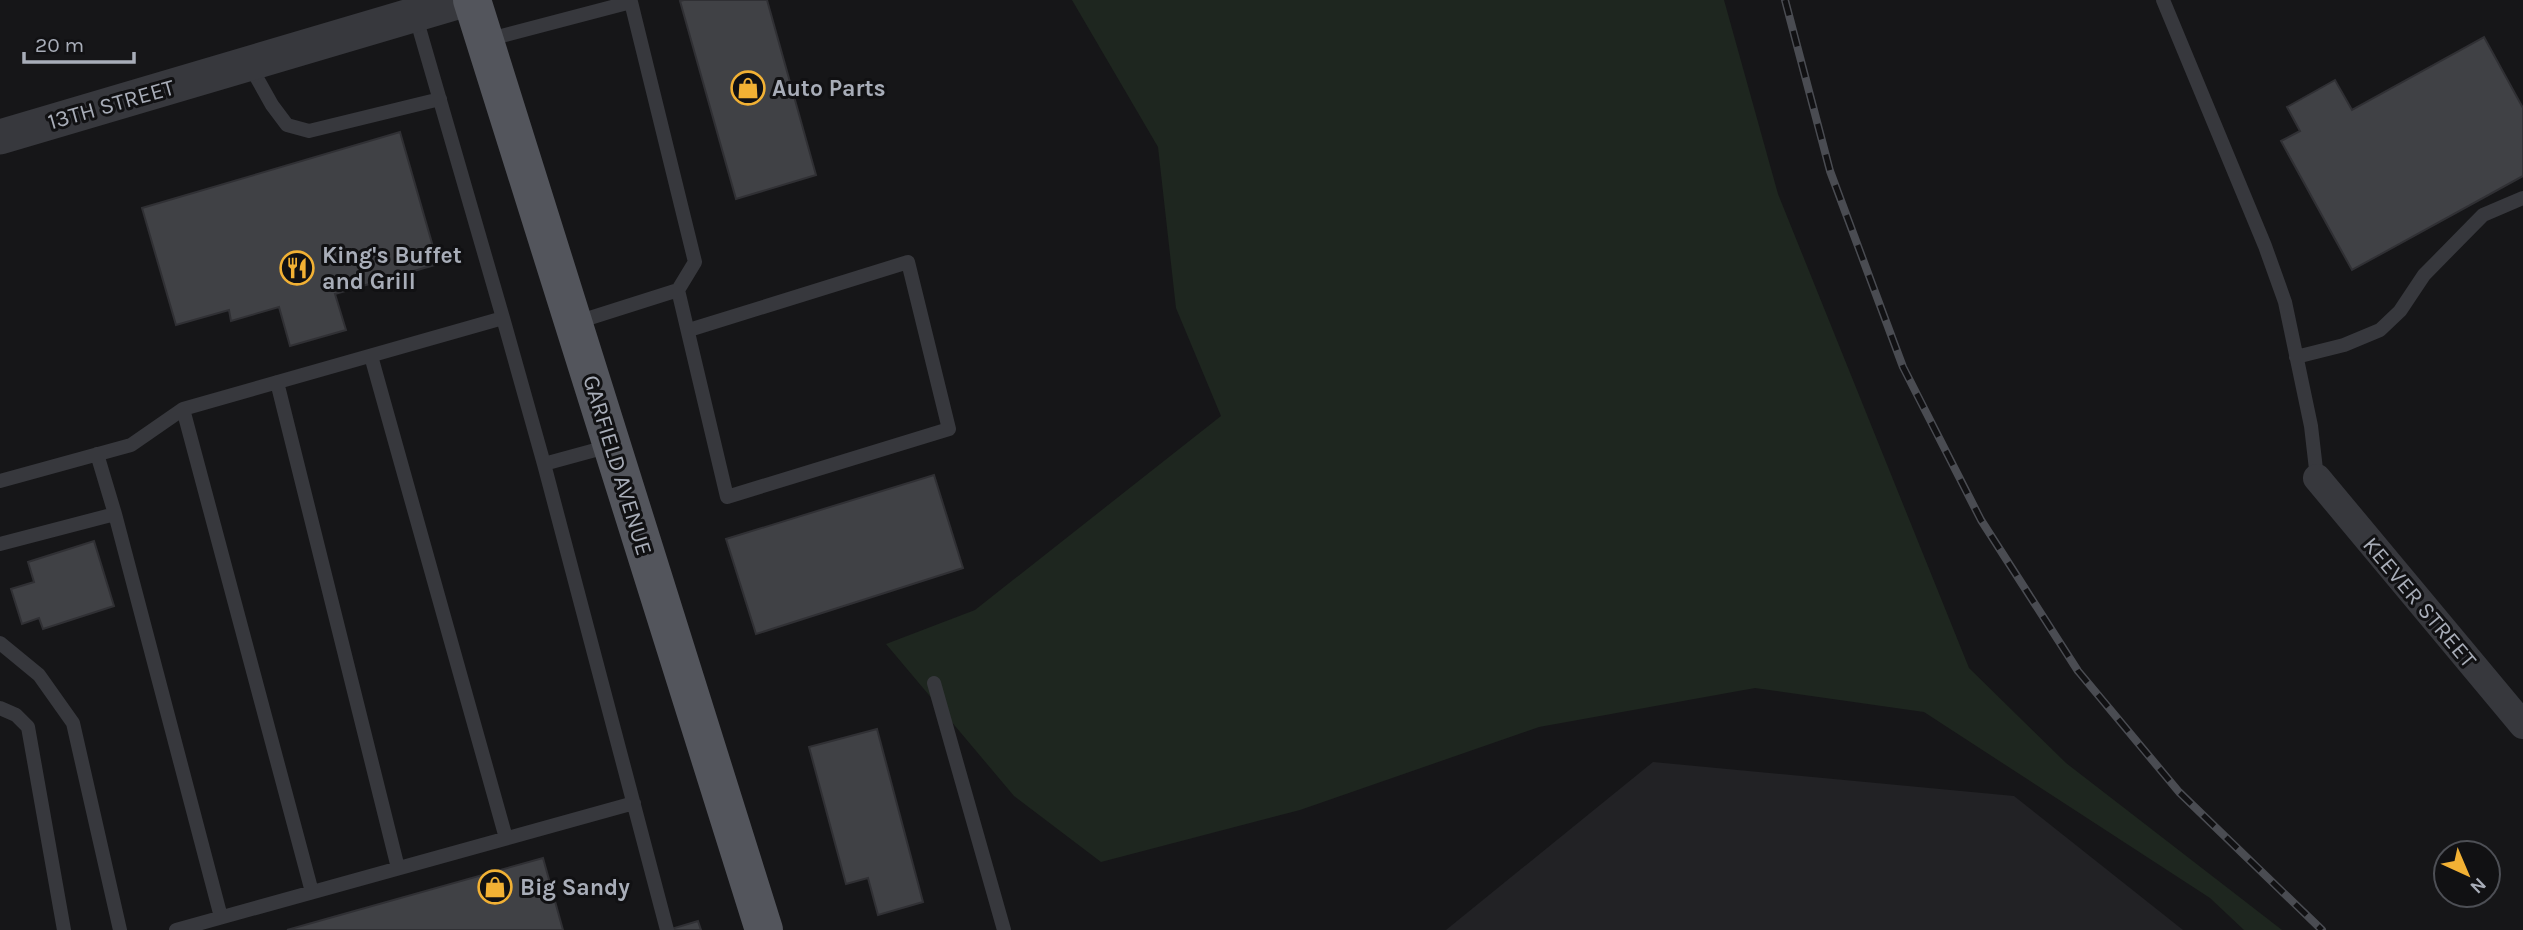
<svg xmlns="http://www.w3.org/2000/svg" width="2523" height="930" viewBox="0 0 2523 930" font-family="Karla,sans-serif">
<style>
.built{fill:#222225}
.green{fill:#1e261f}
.building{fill:#404145;stroke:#303034;stroke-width:2}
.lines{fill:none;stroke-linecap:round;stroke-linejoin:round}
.service{stroke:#37383d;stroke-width:14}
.minor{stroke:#37383d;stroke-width:28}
.tertiary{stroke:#37383d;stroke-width:35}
.primary{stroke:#53555c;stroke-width:38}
.rail-casing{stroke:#4a4c52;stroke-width:8}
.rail{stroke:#111113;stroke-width:5;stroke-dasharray:16;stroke-linecap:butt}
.labels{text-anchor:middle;stroke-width:6;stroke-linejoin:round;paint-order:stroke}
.poi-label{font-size:23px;font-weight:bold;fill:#a8adb8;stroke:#111113;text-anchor:start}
.street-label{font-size:23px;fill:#a8adb8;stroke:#111113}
</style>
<rect width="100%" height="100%" fill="#161618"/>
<!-- built -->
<path class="built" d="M 1653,762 L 2014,796 L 2183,930 L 1446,930 Z"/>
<!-- green -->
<path class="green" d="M 1072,0 L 1724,0 L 1778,194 L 1969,668 L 2066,763 L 2282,930 L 2244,930 L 2210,898 L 1924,712 L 1755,688 L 1539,727 L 1300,810 L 1101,862 L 1014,796 L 886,644 L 975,610 L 1221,416 L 1176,308 L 1158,147 Z"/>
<!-- building -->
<path class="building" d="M 684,0 L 767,0 L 816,175 L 736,199 L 680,1 Z
M 2484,37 L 2523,108 L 2523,176 L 2352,270 L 2281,141 L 2300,131 L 2287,107 L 2335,80 L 2352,110 Z
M 400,132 L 438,264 L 335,294 L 346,330 L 290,346 L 279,307 L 231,321 L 229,310 L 176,325 L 142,208 Z
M 934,475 L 963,568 L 756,634 L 726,539 Z
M 94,541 L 114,606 L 43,629 L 39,618 L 22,624 L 11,589 L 34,582 L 28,562 Z
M 877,729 L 923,902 L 878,915 L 868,878 L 846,884 L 809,747 Z
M 543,858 L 563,930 L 287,930 L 333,917 Z
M 698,921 L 701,930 L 668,930 Z"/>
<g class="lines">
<!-- service -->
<path class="service" d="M 2163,0 L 2265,246 L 2285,302 L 2311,426 L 2317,478
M 486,40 L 631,2 L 695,262 L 678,290 L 574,323
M 249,64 L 272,105 L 287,125 L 309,131 L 440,99
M 678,290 L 727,497 L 949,429 L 908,262 L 689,330
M 503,318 L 544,464 L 667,930
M 371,356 L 506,838
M 2296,357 L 2344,345 L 2380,330 L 2400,311 L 2424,275 L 2483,215 L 2523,198
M 277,382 L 398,868
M 183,409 L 312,892
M 544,464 L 610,446
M 0,481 L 131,445 L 183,409 L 503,318 L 415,14
M 115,514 L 221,917
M 0,544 L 115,514 L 97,454
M 0,643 L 39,675 L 73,723 L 120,930
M 934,683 L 1004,930
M 0,708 L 16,715 L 28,727 L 64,930
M 176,930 L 634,803"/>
<!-- minor -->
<path class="minor" d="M 2317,478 L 2523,725"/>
<!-- tertiary -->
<path class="tertiary" d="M 0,137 L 464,0"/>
<!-- primary -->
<path class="primary" d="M 472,0 L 764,930"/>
<defs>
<path id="rail" d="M 1785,0 L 1830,171 L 1903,367 L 1981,520 L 2078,671 L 2179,792 L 2322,930"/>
</defs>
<!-- rail casing -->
<use href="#rail" class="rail-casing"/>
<!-- rail -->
<use href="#rail" class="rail"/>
</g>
<!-- icons -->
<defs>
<symbol id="shop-ring" viewBox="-11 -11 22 22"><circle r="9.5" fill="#111113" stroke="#f2b134" stroke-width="1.5"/><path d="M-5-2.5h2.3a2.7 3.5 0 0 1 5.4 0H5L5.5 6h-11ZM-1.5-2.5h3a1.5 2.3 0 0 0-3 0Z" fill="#f2b134"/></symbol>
<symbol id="restaurant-ring" viewBox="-11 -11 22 22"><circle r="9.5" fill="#111113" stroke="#f2b134" stroke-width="1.5"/><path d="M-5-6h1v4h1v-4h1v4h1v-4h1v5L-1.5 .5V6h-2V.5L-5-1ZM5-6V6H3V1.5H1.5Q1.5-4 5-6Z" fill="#f2b134"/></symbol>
</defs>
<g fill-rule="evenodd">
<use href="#shop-ring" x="729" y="69" width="38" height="38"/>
<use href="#restaurant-ring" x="278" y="249" width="38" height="38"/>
<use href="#shop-ring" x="476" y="868" width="38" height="38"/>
</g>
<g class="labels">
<!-- poi labels -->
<g class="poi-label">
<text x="772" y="96">Auto Parts</text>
<text x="322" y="263">King's Buffet<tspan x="322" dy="26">and Grill</tspan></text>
<text x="520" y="895">Big Sandy</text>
</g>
<!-- street labels -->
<g class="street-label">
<text transform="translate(111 104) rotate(-16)" y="8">13TH STREET</text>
<text transform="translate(618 465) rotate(73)" y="8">GARFIELD AVENUE</text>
<text transform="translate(2420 602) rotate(50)" y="8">KEEVER STREET</text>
</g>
</g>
<!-- north arrow -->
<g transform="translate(2467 874) rotate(136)"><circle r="33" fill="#111113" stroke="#4d4f55" stroke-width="2"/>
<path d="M0-5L12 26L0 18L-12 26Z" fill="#f2b134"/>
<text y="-10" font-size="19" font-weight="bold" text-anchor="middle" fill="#a8adb8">N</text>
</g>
<!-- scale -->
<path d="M24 52v10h110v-10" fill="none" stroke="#a8adb8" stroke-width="3.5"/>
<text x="35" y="52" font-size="21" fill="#a8adb8" stroke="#111113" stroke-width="5" paint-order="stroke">20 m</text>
</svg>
